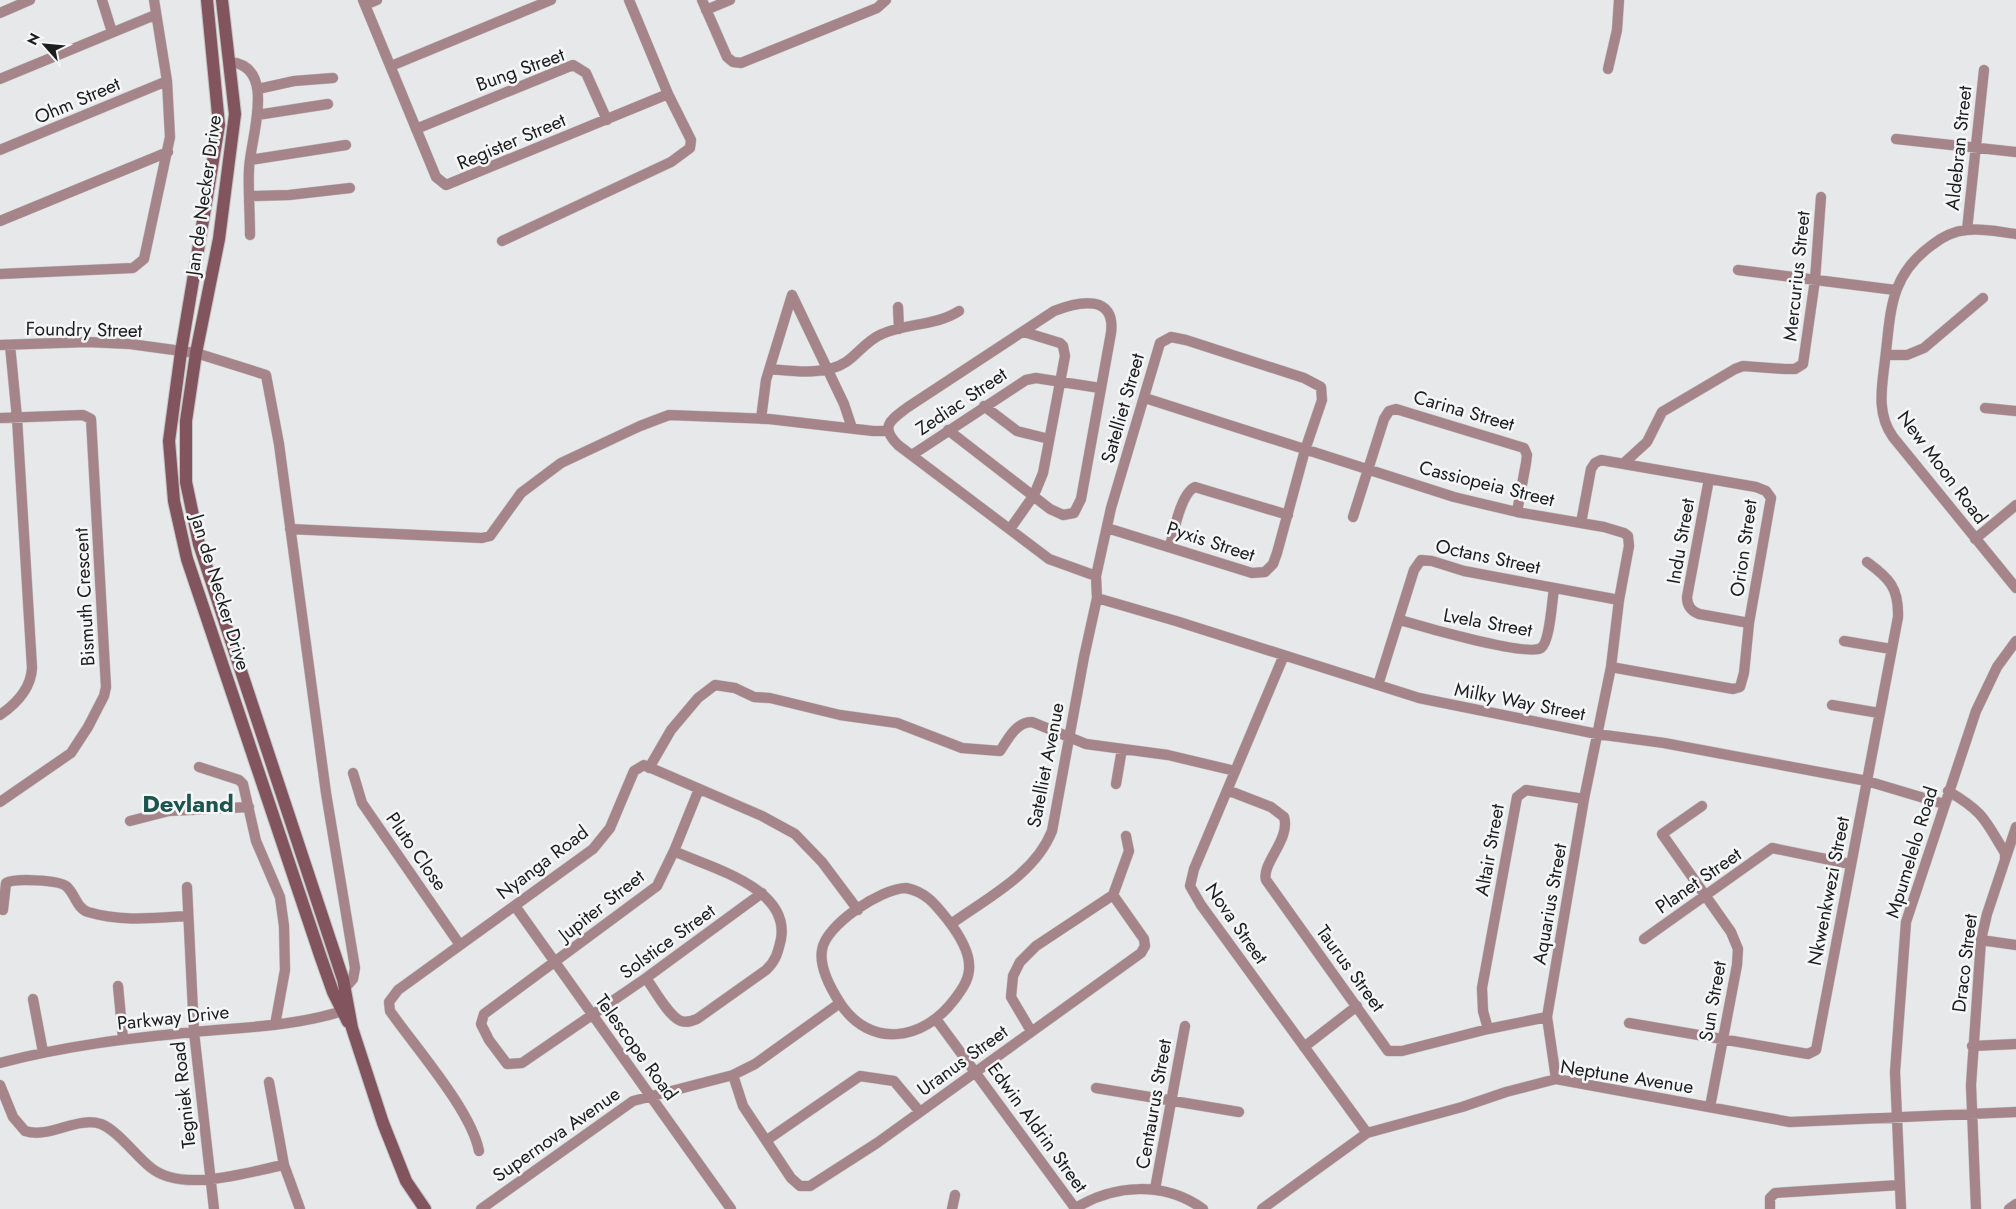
<svg xmlns="http://www.w3.org/2000/svg" width="2016" height="1209" viewBox="0 0 2016 1209" font-family="Jost,sans-serif">
<style>
.lines{fill:none;stroke-linecap:round;stroke-linejoin:round}
.street-casing{stroke:#c2c3c4;stroke-width:11}
.secondary-casing{stroke:#c2c3c4;stroke-width:14}
.street{stroke:#a5848a;stroke-width:10}
.secondary{stroke:#82545e;stroke-width:12}
.labels{text-anchor:middle;stroke-width:5;stroke-linejoin:round;paint-order:stroke}
.street-label{font-size:19px;fill:#1c1d1d;stroke:#f5f6f7}
.district-label{font-size:24px;font-weight:bold;fill:#1c554d;stroke:#f5f6f7}
</style>
<rect width="100%" height="100%" fill="#e7e8e9"/>
<g class="lines">
<defs>
<path id="street" d="M 102,0 L 112,32
M 363,0 L 436,177 L 446,185 L 668,94
M 702,0 L 727,57 L 733,62 L 741,63 L 877,8 L 886,0
M 365,5 L 377,0
M 706,10 L 730,0
M 0,13 L 30,0
M 230,62 C 278,66 250,139 249,169 C 248,191 250,213 250,235
M 391,66 L 551,0
M 1608,69 L 1617,30 L 1619,0
M 0,79 L 155,15
M 258,89 L 294,81 L 333,78
M 257,115 L 328,104
M 416,129 L 573,65 L 586,73 L 607,120
M 1896,139 L 2016,152
M 0,150 L 167,81
M 250,160 L 346,145
M 250,196 L 289,195 L 350,188
M 0,221 L 168,152
M 1967,230 L 1984,70
M 2016,234 C 2000,232 1982,228 1967,230 C 1954,231 1942,237 1932,245 C 1889,276 1891,311 1885,360 C 1882,387 1876,413 1893,437 L 2016,588
M 502,241 L 671,162 L 690,148 L 691,140 L 668,94 L 629,0
M 1738,270 L 1895,290
M 0,274 L 133,268 L 144,259 L 170,137 L 167,81 L 154,0
M 792,295 L 844,404 L 852,428
M 898,307 L 899,329
M 0,345 L 87,342 L 130,344 L 196,353 L 266,375 L 279,444 L 326,793 L 355,968 L 353,979 L 345,988
M 1886,355 L 1907,355 L 1924,348 L 1983,298
M 770,369 C 793,371 825,376 846,362 C 858,354 867,340 882,334 C 907,323 936,326 959,311
M 1145,398 L 1454,497 L 1517,512 L 1604,527 L 1624,533 L 1628,536 L 1629,546 L 1619,600 L 1611,667 L 1584,799 L 1547,1017 L 1556,1079
M 984,406 L 1017,431 L 1049,439
M 1985,408 L 2016,411
M 0,418 L 83,415 L 91,419 L 106,687 L 104,696 L 88,727 L 71,753 L 0,802
M 761,419 L 766,380 L 792,295
M 948,430 L 1050,509 L 1063,515 L 1074,513 L 1081,499 L 1111,333 C 1116,294 1079,301 1054,311 L 908,407 C 891,420 879,426 898,445 L 1049,559 L 1096,576
M 912,455 L 1026,380 L 1036,378 L 1100,388
M 1624,463 L 1647,442 L 1662,412 L 1735,369 L 1743,366 L 1784,369 L 1795,369 L 1803,364 L 1815,280 L 1821,197
M 1709,479 L 1687,597 C 1687,606 1691,611 1699,614 L 1749,623
M 1353,517 L 1384,419 L 1389,411 L 1396,409 L 1524,448 L 1527,455 L 1526,463 L 1517,512
M 1581,523 L 1591,469 L 1595,463 L 1601,460 L 1756,487 L 1766,491 L 1771,498 L 1749,623 L 1744,673 L 1740,687 L 1733,689 L 1611,667
M 290,529 L 482,538 L 490,536 L 521,493 L 561,463 L 640,426 L 669,415 L 769,419 L 873,431 L 888,431
M 1010,529 L 1034,495 L 1043,473 L 1065,356 L 1063,346 L 1060,343 L 1024,332
M 1975,539 L 2016,505
M 1170,546 C 1174,531 1181,493 1195,487 L 1288,515
M 1097,598 L 1176,621 L 1419,698 L 1597,734 L 1664,743 L 1867,781 L 1944,804
M 1400,620 C 1420,626 1527,657 1541,648 C 1550,642 1552,600 1554,589
M 1844,641 L 1891,649
M 1284,655 L 1194,869 L 1190,886 L 1201,905 L 1367,1133
M 1378,685 L 1414,570 L 1421,560 L 1432,561 L 1464,571 L 1619,600
M 1832,705 L 1879,713
M 0,715 C 16,704 31,688 32,668 L 17,418 L 10,345
M 199,767 L 239,780 L 243,784 L 256,841 L 280,897 L 284,926 L 285,970 L 275,1025
M 649,768 L 671,730 L 698,698 L 715,685 L 735,688 L 754,697 L 770,698 L 840,715 L 897,723 L 962,748 L 1000,751 C 1008,739 1016,722 1032,722 L 1086,744 L 1168,755 L 1235,771
M 353,773 L 362,803 L 460,945
M 1116,784 L 1122,749
M 699,789 L 674,851 L 657,886 L 484,1014 L 481,1024 L 489,1040 L 507,1064 L 522,1063 L 646,978 L 762,893
M 1227,790 L 1271,807 L 1284,817 C 1291,839 1261,864 1266,880 L 1388,1051 L 1402,1051 L 1488,1029 L 1547,1017
M 1948,791 C 1984,812 1985,820 2005,853 L 2005,858
M 1702,806 L 1662,834 L 1731,932 L 1738,949 L 1737,965 L 1710,1107
M 130,821 L 169,811 L 249,807
M 187,887 L 194,1032 L 214,1209
M 906,888 C 926,892 935,904 947,919 C 958,933 971,952 969,970 C 968,982 960,992 954,1000 C 923,1041 870,1049 840,1003 C 831,989 819,967 822,950 C 825,925 882,888 906,888 Z
M 1113,895 L 1129,851 L 1126,836
M 515,906 L 731,1209
M 3,910 L 6,883 C 15,878 58,880 66,886 C 75,893 76,908 88,912 C 121,922 154,918 188,916
M 951,924 C 987,898 1035,874 1052,831 L 1084,657 L 1097,598 L 1096,576 L 1111,508 L 1160,343 L 1171,337 L 1186,340 L 1304,378 L 1321,387 L 1322,400 L 1305,450 L 1277,553 L 1273,564 L 1265,572 L 1252,573 L 1107,528
M 1644,939 L 1772,848 L 1850,864
M 1981,940 L 2016,945
M 646,978 C 654,989 669,1017 681,1021 C 687,1023 692,1021 697,1019 L 766,970 C 776,961 778,952 781,939 C 790,887 710,868 674,851
M 118,986 L 123,1039
M 33,999 L 43,1052
M 936,1019 L 1075,1208
M 1629,1023 L 1808,1054 L 1816,1050 L 1898,617 C 1899,588 1889,578 1867,562
M 1488,1029 L 1483,1011 L 1482,988 L 1517,797 L 1526,790 L 1584,799
M 1031,1031 L 1011,997 L 1013,976 L 1020,962 L 1036,946 L 1113,895
M 1972,1046 L 2016,1044
M 1304,1047 L 1357,1006
M 0,1063 C 64,1046 129,1038 195,1032 C 247,1027 299,1026 349,1009
M 733,1075 L 743,1106 L 791,1178 L 800,1186 L 810,1186 L 877,1143 L 1141,953 L 1145,946 L 1144,939 L 1113,895
M 269,1082 L 284,1165 L 300,1209
M 0,1085 L 13,1117 L 25,1131 C 49,1139 77,1116 101,1124 C 117,1130 136,1156 150,1167 C 182,1194 246,1172 284,1165
M 1096,1088 L 1239,1112
M 767,1140 L 860,1076 L 894,1081 L 920,1112
M 479,1151 C 471,1110 415,1047 390,1011 L 389,1002 L 398,990 L 593,849 L 610,828 L 634,771 L 644,765 L 762,816 L 795,834 L 822,862 L 858,910
M 1155,1189 L 1185,1026
M 481,1209 L 633,1101 L 733,1075 L 755,1064 L 840,1003
M 952,1209 L 955,1195
M 1074,1209 C 1114,1184 1164,1181 1203,1209
M 1262,1209 L 1367,1133 L 1462,1107 L 1506,1092 L 1556,1079 L 1790,1122 L 2016,1112
M 1770,1209 L 1770,1198 L 1775,1193 L 1900,1185
M 1901,1209 L 1895,1072 L 1906,922 L 1976,711 L 1997,667 L 2016,641
M 1976,1209 L 1971,1085 L 1981,940 L 1987,914 L 2016,827
M 2009,1209 L 2016,1204"/>
<path id="secondary" d="M 207,0 L 219,125 L 181,352 L 169,441 L 174,501 L 187,559 L 321,958 L 333,992 L 348,1022
M 222,0 L 235,114 L 219,239 L 196,353 L 186,421 L 186,482 L 199,544 L 343,979 L 352,1028 L 383,1123 L 406,1181 L 425,1209"/>
</defs>
<!-- street casing -->
<use href="#street" class="street-casing"/>
<!-- secondary casing -->
<use href="#secondary" class="secondary-casing"/>
<!-- street -->
<use href="#street" class="street"/>
<!-- secondary -->
<use href="#secondary" class="secondary"/>
</g>
<g class="labels">
<!-- street labels -->
<g class="street-label">
<text transform="translate(520 69) rotate(-20)" y="7">Bung Street</text>
<text transform="translate(77 100) rotate(-23)" y="7">Ohm Street</text>
<text transform="translate(511 141) rotate(-23)" y="7">Register Street</text>
<text transform="translate(1958 148) rotate(-84)" y="7">Aldebran Street</text>
<text transform="translate(203 195) rotate(-82)" y="7">Jan de Necker Drive</text>
<text transform="translate(1796 276) rotate(-84)" y="7">Mercurius Street</text>
<text transform="translate(84 329) rotate(1)" y="7">Foundry Street</text>
<text transform="translate(961 401) rotate(-34)" y="7">Zediac Street</text>
<text transform="translate(1122 408) rotate(-74)" y="7">Satelliet Street</text>
<text transform="translate(1464 410) rotate(16)" y="7">Carina Street</text>
<text transform="translate(1943 467) rotate(53)" y="7">New Moon Road</text>
<text transform="translate(1487 483) rotate(14)" y="7">Cassiopeia Street</text>
<text transform="translate(1211 541) rotate(18)" y="7">Pyxis Street</text>
<text transform="translate(1680 541) rotate(-80)" y="7">Indu Street</text>
<text transform="translate(1743 548) rotate(-82)" y="7">Orion Street</text>
<text transform="translate(1488 556) rotate(12)" y="7">Octans Street</text>
<text transform="translate(221 592) rotate(73)" y="7">Jan de Necker Drive</text>
<text transform="translate(84 597) rotate(-93)" y="7">Bismuth Crescent</text>
<text transform="translate(1488 622) rotate(10)" y="7">Lvela Street</text>
<text transform="translate(1520 701) rotate(11)" y="7">Milky Way Street</text>
<text transform="translate(1045 765) rotate(-79)" y="7">Satelliet Avenue</text>
<text transform="translate(1489 850) rotate(-80)" y="7">Altair Street</text>
<text transform="translate(417 851) rotate(55)" y="7">Pluto Close</text>
<text transform="translate(1911 852) rotate(-73)" y="7">Mpumelelo Road</text>
<text transform="translate(542 862) rotate(-37)" y="7">Nyanga Road</text>
<text transform="translate(1698 880) rotate(-35)" y="7">Planet Street</text>
<text transform="translate(1828 891) rotate(-79)" y="7">Nkwenkwezi Street</text>
<text transform="translate(1549 904) rotate(-80)" y="7">Aquarius Street</text>
<text transform="translate(601 905) rotate(-38)" y="7">Jupiter Street</text>
<text transform="translate(1237 923) rotate(55)" y="7">Nova Street</text>
<text transform="translate(667 941) rotate(-36)" y="7">Solstice Street</text>
<text transform="translate(1964 963) rotate(-83)" y="7">Draco Street</text>
<text transform="translate(1351 968) rotate(54)" y="7">Taurus Street</text>
<text transform="translate(1712 1001) rotate(-80)" y="7">Sun Street</text>
<text transform="translate(173 1017) rotate(-6)" y="7">Parkway Drive</text>
<text transform="translate(637 1047) rotate(54)" y="7">Telescope Road</text>
<text transform="translate(962 1060) rotate(-36)" y="7">Uranus Street</text>
<text transform="translate(1627 1076) rotate(9)" y="7">Neptune Avenue</text>
<text transform="translate(183 1095) rotate(-96)" y="7">Tegniek Road</text>
<text transform="translate(1153 1104) rotate(-80)" y="7">Centaurus Street</text>
<text transform="translate(1038 1127) rotate(54)" y="7">Edwin Aldrin Street</text>
<text transform="translate(556 1134) rotate(-35)" y="7">Supernova Avenue</text>
</g>
<!-- district labels -->
<g class="district-label">
<text x="188" y="812">Devland</text>
</g>
</g>
<!-- north arrow -->
<g transform="translate(45 45) rotate(297)" stroke="#f5f6f7" stroke-width="4" paint-order="stroke">
<path d="M0-4L9 19L0 12L-9 19Z" fill="#1c1d1d"/>
<text y="-8" font-size="14" font-weight="bold" text-anchor="middle" fill="#1c1d1d">N</text>
</g>
</svg>
